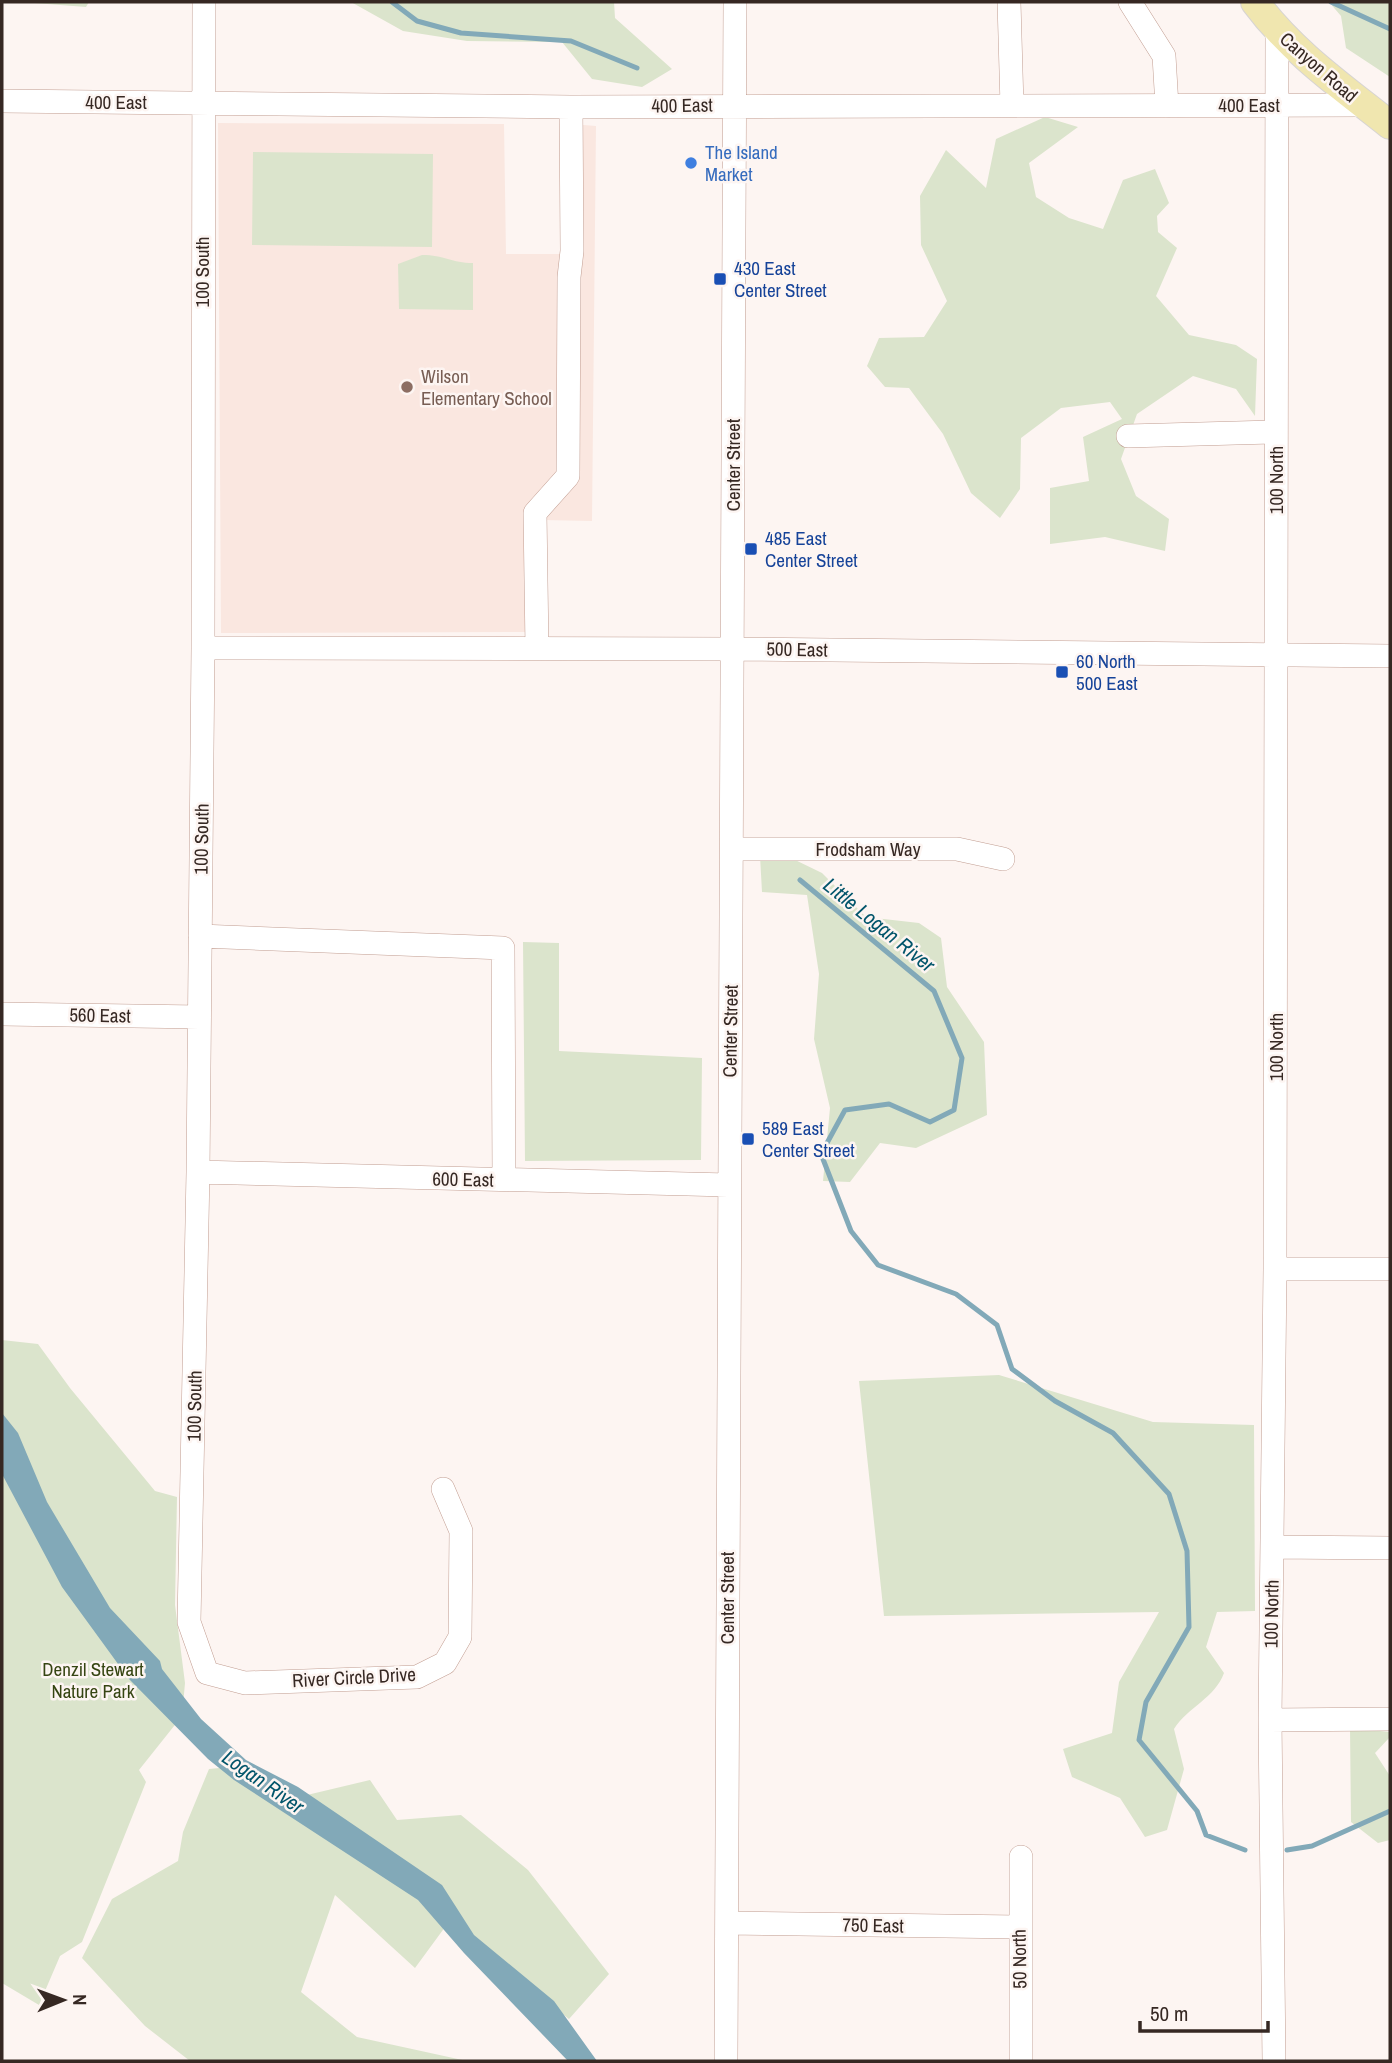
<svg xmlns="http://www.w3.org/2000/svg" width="1392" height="2063" viewBox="0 0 1392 2063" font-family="'Archivo Narrow',sans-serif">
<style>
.built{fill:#fae7e0}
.green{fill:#dbe4cc}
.water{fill:#82a9b8}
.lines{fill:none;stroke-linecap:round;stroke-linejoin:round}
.stream{stroke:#82a9b8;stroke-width:5}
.minor-casing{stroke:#c29e92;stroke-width:24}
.major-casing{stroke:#d7d4d3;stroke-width:30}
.minor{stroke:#fff;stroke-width:23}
.major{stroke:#f0e6af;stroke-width:28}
.shop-dot{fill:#3f7fe0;stroke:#fdf5f2;stroke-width:2.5}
.transit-dot{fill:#1a4fb4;stroke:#fdf5f2;stroke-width:2.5}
.education-dot{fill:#8d6e63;stroke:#fdf5f2;stroke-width:2.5}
.labels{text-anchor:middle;stroke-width:5;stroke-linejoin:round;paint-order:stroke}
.street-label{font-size:19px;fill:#362823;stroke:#fdf5f2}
.shop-label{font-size:19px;fill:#366cbe;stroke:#fdf5f2;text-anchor:start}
.transit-label{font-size:19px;fill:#164399;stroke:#fdf5f2;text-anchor:start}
.education-label{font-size:19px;fill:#785e54;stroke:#fdf5f2;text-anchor:start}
.park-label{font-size:19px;fill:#364512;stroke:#fdf5f2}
.water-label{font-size:21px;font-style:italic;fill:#02556b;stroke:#fdf5f2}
</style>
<rect width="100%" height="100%" fill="#fdf5f2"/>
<!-- built -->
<path class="built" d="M 218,123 L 504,124 L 506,254 L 561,254 L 559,123 L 596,126 L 592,521 L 543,520 L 544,632 L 221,633 Z"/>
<!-- green -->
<path class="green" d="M 22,2 L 89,2 L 86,7 Z
M 351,2 L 614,2 L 615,18 L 672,69 L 642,87 L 592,79 L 562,42 L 467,41 L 403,31 Z
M 1329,2 L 1390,2 L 1390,77 L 1346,48 L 1341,16 Z
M 1045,117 L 1078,127 L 1029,163 L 1036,197 L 1069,218 L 1103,229 L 1123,180 L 1155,169 L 1169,203 L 1157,216 L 1158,232 L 1177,248 L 1156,296 L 1189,335 L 1236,345 L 1257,359 L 1255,416 L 1236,389 L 1193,376 L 1137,414 L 1121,459 L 1136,496 L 1169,519 L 1165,551 L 1105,537 L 1050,544 L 1050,488 L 1089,481 L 1083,437 L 1122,419 L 1110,402 L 1061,408 L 1021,438 L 1020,489 L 1000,518 L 971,493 L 943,434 L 909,388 L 885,387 L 867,366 L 879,338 L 924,337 L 947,301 L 921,245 L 920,196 L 946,150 L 986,188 L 996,139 Z
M 253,152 L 433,154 L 432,247 L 252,245 Z
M 422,255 C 444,255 452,263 473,263 L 473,310 L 399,309 L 398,264 Z
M 760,856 L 789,857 L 822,873 L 866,917 L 919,923 L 941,938 L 947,987 L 984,1042 L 987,1115 L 916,1148 L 880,1143 L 850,1182 L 823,1181 L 830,1108 L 814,1039 L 819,974 L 807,895 L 762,892 Z
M 523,942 L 559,943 L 559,1051 L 702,1058 L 701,1160 L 525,1161 Z
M 2,1340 L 38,1344 L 70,1388 L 155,1491 L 177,1497 L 175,1605 L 185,1683 L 182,1716 L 139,1770 L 146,1782 L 82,1942 L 60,1956 L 39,2005 L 2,1983 Z
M 999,1375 L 1153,1422 L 1254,1425 L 1255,1611 L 1217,1612 L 1206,1647 L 1224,1673 C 1215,1698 1188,1707 1174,1729 L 1184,1769 L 1167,1830 L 1145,1837 L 1120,1798 L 1072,1777 L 1063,1749 L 1112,1733 L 1119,1682 L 1159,1612 L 884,1616 L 859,1381 Z
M 1350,1728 L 1390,1732 L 1390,1737 L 1375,1753 L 1390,1776 L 1390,1840 L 1378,1843 L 1351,1822 Z
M 240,1766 L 286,1800 L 370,1780 L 397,1820 L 461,1815 L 528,1870 L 609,1974 L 569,2019 L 448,1923 L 415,1968 L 335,1895 L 301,1992 L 357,2037 L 467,2061 L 190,2061 L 145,2026 L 82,1958 L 112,1899 L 178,1861 L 183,1832 L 209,1769 Z"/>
<!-- water -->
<path class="water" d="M 2,1413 L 18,1433 L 47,1502 L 110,1608 L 160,1661 L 162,1669 L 201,1719 L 246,1760 L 298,1787 L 442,1885 L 474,1935 L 554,2001 L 597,2061 L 568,2061 L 464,1953 L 418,1900 L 234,1780 L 208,1759 L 129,1679 L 62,1587 L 2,1474 Z"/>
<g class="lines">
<!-- stream -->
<path class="stream" d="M 392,2 L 417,21 L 461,33 L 571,41 L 637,68
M 1331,2 L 1390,29
M 800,880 L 934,991 L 962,1058 L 954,1110 L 930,1122 L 889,1104 L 845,1110 L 821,1154 L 851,1231 L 878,1265 L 956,1294 L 997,1325 L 1012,1369 L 1055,1401 L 1113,1433 L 1169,1494 L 1187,1551 L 1189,1627 L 1146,1702 L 1139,1740 L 1197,1811 L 1206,1835 L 1245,1850
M 1287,1850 L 1312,1846 L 1390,1811"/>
<defs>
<path id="minor" d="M 204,2 L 203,648 L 198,1172 L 189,1622 L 207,1673 L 245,1683 L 417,1677 L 445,1663 L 460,1637 L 461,1531 L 443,1489
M 1009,2 L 1012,106
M 1130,2 L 1164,56 L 1167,106
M 2,101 L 571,107 L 1363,105
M 1128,436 L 1276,432
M 203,648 L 731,649 L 1390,656
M 537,648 L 535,513 L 568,476 L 569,277 L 572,251 L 571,107
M 732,849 L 957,849 L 1003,859
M 200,936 L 503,948 L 504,1179
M 2,1014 L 199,1017
M 198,1172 L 728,1185
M 1275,1269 L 1388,1269
M 1272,1547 L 1390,1548
M 1270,1720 L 1390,1719
M 727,1923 L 1019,1927
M 726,2061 L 735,2
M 1021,2061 L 1021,1857
M 1274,2061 L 1270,1720 L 1275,1269 L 1277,32"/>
<path id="major" d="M 1255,2 C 1292,52 1341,86 1390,125"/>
</defs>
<!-- minor casing -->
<use href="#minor" class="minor-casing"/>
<!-- major casing -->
<use href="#major" class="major-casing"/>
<!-- minor -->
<use href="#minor" class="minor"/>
<!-- major -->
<use href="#major" class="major"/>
</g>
<!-- markers -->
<circle class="shop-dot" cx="691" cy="163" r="7"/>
<g class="transit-dot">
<rect x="713" y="272" width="14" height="14" rx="3.5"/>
<rect x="744" y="542" width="14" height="14" rx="3.5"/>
<rect x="1055" y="665" width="14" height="14" rx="3.5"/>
<rect x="741" y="1132" width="14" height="14" rx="3.5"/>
</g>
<circle class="education-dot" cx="407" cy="387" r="7"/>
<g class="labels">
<!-- street labels -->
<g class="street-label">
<text transform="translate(1319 67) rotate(41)" y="7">Canyon Road</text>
<text x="116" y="109">400 East</text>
<text transform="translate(682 105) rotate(-1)" y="7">400 East</text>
<text x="1249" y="112">400 East</text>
<text transform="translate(202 272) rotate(-90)" y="7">100 South</text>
<text transform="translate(733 465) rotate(-90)" y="7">Center Street</text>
<text transform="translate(1276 480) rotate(-90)" y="7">100 North</text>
<text transform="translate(797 649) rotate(1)" y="7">500 East</text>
<text transform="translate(201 839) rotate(-89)" y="7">100 South</text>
<text x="868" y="856">Frodsham Way</text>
<text transform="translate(100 1015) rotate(1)" y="7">560 East</text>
<text transform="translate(730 1031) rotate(-89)" y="7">Center Street</text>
<text transform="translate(1276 1047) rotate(-90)" y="7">100 North</text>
<text transform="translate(463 1179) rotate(1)" y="7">600 East</text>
<text transform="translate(194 1406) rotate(-89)" y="7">100 South</text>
<text transform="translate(727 1598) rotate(-90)" y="7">Center Street</text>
<text transform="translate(1271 1614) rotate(-89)" y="7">100 North</text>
<text transform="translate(354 1677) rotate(-3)" y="7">River Circle Drive</text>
<text transform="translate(873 1925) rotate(1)" y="7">750 East</text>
<text transform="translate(1019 1959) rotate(-91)" y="7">50 North</text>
</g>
<!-- shop labels -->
<g class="shop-label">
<text x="705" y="159">The Island<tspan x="705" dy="22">Market</tspan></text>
</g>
<!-- transit labels -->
<g class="transit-label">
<text x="734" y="275">430 East<tspan x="734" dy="22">Center Street</tspan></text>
<text x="765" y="545">485 East<tspan x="765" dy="22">Center Street</tspan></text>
<text x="1076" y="668">60 North<tspan x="1076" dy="22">500 East</tspan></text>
<text x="762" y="1135">589 East<tspan x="762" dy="22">Center Street</tspan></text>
</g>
<!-- education labels -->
<g class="education-label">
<text x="421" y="383">Wilson<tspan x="421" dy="22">Elementary School</tspan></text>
</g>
<!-- park labels -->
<g class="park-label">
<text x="93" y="1676">Denzil Stewart<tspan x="93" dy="22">Nature Park</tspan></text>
</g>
<!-- water labels -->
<g class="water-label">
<text transform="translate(879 925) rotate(39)" y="7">Little Logan River</text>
<text transform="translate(263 1782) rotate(35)" y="7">Logan River</text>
</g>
</g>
<!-- border -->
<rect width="1392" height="2063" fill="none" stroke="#362823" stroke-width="7"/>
<!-- north arrow -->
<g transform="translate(63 2000) rotate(89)" stroke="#fdf5f2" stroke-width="5" paint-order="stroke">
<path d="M0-5L12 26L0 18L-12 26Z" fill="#362823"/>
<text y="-10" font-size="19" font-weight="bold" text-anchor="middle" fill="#362823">N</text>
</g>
<!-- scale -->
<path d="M1140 2021v10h128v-10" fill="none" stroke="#362823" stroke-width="3.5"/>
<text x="1150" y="2021" font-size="21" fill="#362823" stroke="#fdf5f2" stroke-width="5" paint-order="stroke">50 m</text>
</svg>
